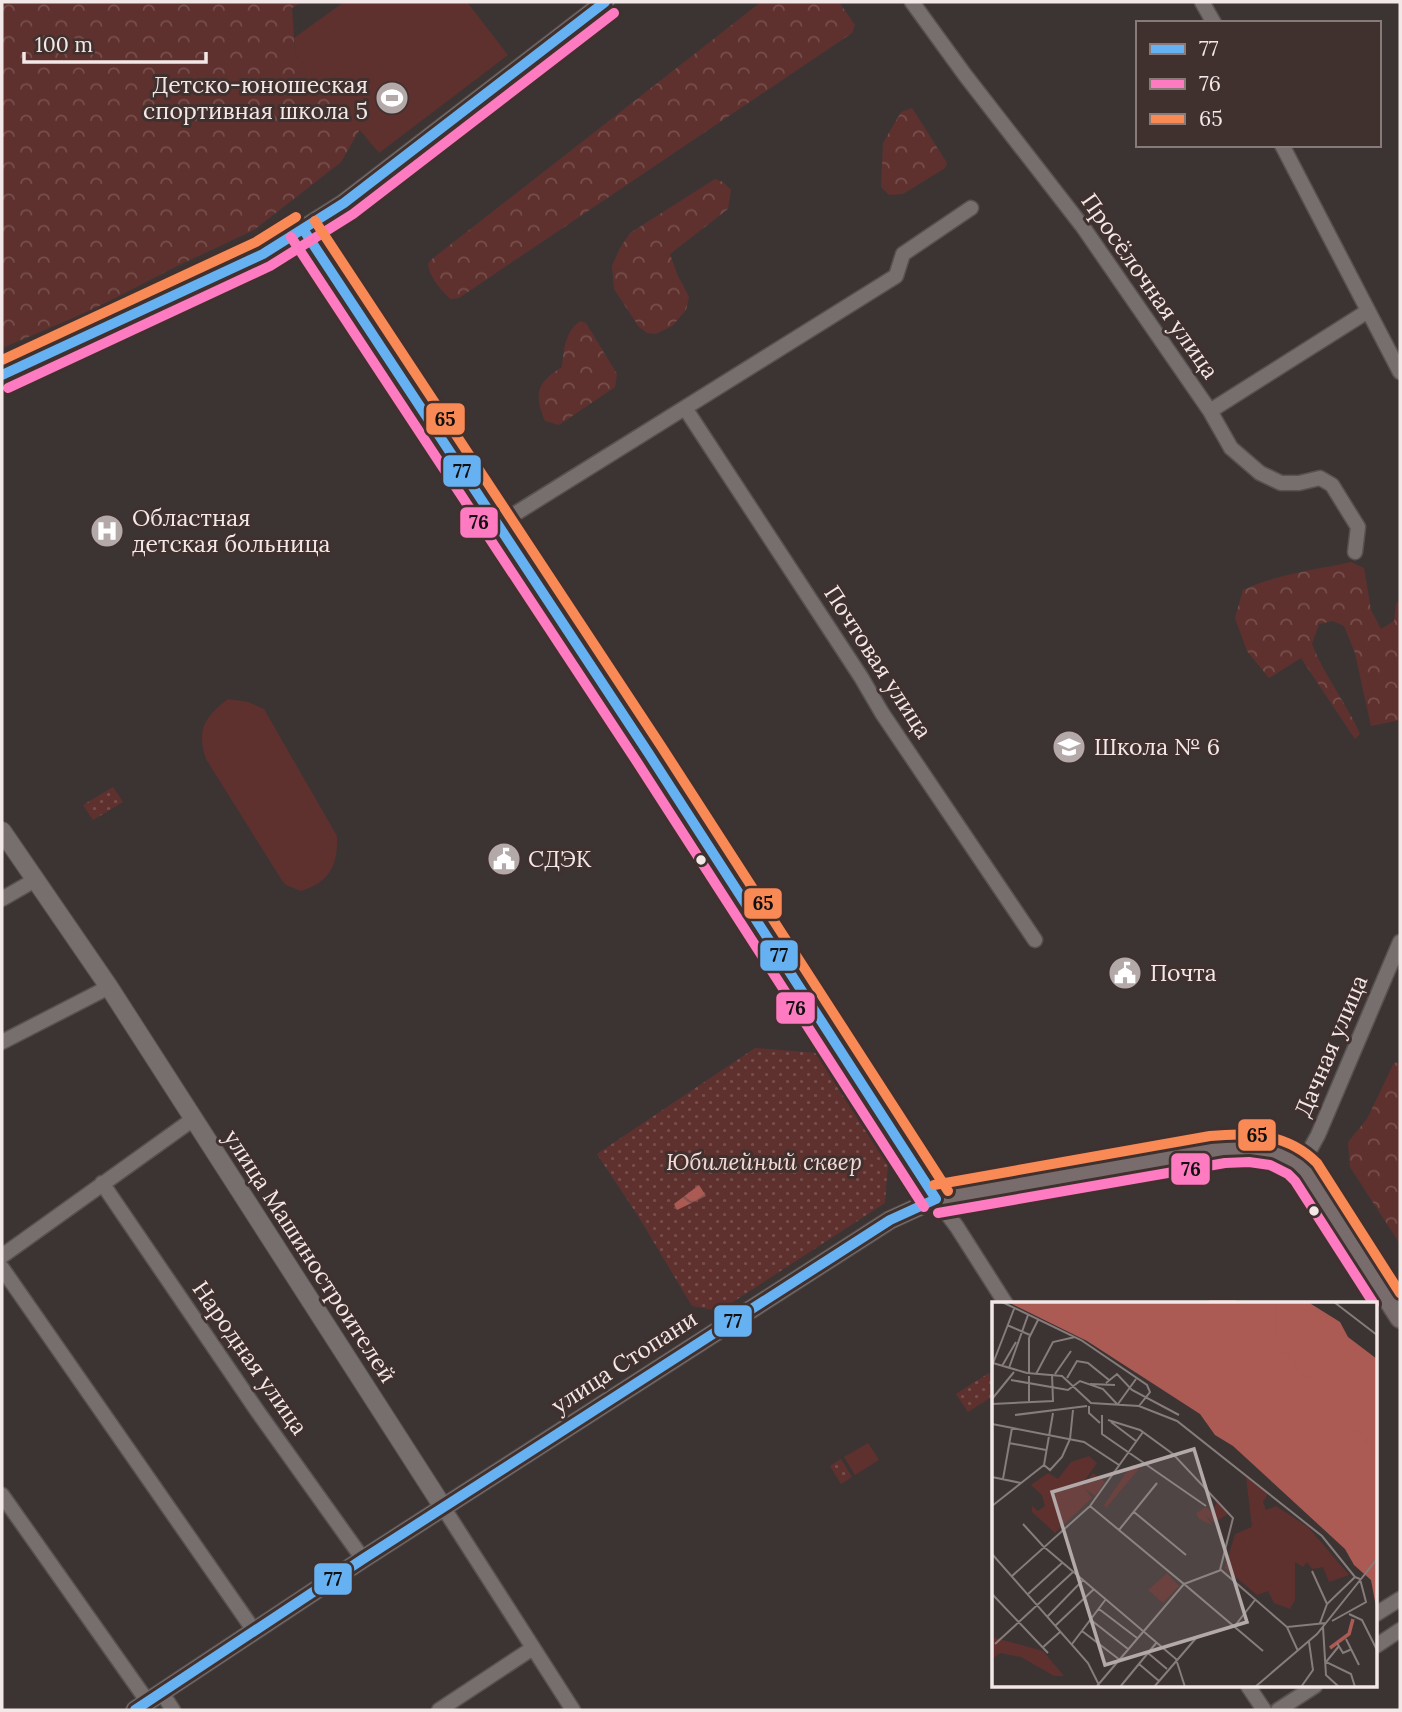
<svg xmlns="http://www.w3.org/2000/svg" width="1402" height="1712" viewBox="0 0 1402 1712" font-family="Lora,serif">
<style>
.forest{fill:url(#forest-crowns)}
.park{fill:url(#park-dots)}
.pitch{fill:#5f312e}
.water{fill:url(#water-waves)}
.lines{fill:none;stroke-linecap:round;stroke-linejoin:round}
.minor-casing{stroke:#595150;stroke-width:17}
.tertiary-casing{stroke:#595150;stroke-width:20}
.secondary-casing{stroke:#595150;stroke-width:22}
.minor{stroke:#766f6e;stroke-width:14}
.tertiary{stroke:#766f6e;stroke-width:18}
.secondary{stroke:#786d6c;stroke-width:19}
.bus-1-casing{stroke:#40312f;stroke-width:16}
.bus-2-casing{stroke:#40312f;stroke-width:16}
.bus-3-casing{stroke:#40312f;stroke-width:16}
.bus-1{stroke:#66b1f2;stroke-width:10}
.bus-2{stroke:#fe7ac1;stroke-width:10}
.bus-3{stroke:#f98a56;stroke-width:10}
.bus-dot{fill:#f2e8e7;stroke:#40312f;stroke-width:2.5}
.labels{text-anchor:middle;stroke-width:6;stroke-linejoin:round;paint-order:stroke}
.poi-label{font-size:23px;fill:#f2e8e7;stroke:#40312f;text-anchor:start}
.street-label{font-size:23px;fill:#f2e8e7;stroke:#40312f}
.park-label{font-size:23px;font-style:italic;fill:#f4dad7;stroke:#40312f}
.inset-river{fill:none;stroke:#ab5a54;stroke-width:3.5}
.inset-road{fill:none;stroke:#857c7b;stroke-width:2}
.view{fill:#b2a9a8;fill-opacity:0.15;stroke:#b2a9a8;stroke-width:3.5}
.inset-edge{fill:none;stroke:#f2e8e7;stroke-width:3.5}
.line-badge{stroke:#40312f;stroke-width:2.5}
.pale-badge-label{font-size:19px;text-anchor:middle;font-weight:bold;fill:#111}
</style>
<defs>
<pattern id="forest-crowns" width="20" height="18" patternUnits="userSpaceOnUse" patternTransform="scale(1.75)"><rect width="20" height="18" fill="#5f312e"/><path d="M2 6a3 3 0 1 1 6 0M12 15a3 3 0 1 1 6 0" fill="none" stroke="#764f4c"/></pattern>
<pattern id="park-dots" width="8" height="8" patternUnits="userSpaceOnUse" patternTransform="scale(1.75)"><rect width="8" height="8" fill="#5f312e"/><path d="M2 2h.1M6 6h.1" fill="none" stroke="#764f4c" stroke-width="1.8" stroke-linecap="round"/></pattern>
<pattern id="water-waves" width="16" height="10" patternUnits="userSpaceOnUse" patternTransform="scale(1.75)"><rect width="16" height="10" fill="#ab5a54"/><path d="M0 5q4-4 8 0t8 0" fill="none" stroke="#7f514d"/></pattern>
</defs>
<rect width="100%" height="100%" fill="#3c3433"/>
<!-- forest -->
<path class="forest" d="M 2,2 L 302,2 L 292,8 L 295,53 L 360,129 L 341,162 L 254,230 L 175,267 L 92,310 L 2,348 Z
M 761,2 L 839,2 L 855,25 L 852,33 L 459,298 L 451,299 C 441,291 429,276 428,264 L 432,259 Z
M 912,108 L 947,163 L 945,168 L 903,194 L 889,195 L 881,187 L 883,143 L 901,112 Z
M 715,179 L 723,182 L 731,190 L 728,209 L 670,254 L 677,274 L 689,297 L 686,310 L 672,326 L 656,334 L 647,333 L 639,327 L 614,289 L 612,266 L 620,248 L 630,233 Z
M 580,321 L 586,323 L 617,374 L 615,387 L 559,425 L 545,421 C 534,394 536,383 562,367 C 564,349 565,332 580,321 Z
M 1351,562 L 1364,568 L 1371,610 L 1381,629 L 1394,621 L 1396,604 L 1400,599 L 1400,720 L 1371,726 L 1355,653 L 1344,626 L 1333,621 L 1319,624 L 1312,644 C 1324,676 1346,702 1360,734 L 1355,739 L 1301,658 L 1269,678 L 1247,651 L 1235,618 L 1243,590 C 1277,574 1315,570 1351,562 Z
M 1400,1062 L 1400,1244 L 1350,1167 L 1348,1142 L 1367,1119 L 1394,1063 Z"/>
<!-- park -->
<path class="park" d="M 113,787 L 123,802 L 93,820 L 83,805 Z
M 755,1048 L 817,1053 L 888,1164 L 885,1203 L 719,1311 L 692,1306 L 640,1219 L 597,1154 Z
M 989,1373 L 994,1382 L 994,1395 L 968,1412 L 956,1394 Z
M 841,1459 L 852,1477 L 841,1484 L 830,1466 Z"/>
<!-- pitch -->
<path class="pitch" d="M 344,2 L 467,2 L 508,55 L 379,153 L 295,53 L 294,38 Z
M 228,699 L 248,702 L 264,709 L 337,836 C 338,865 330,882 301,891 L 286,885 L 281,879 L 206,759 C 196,729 205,717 228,699 Z
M 868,1443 L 879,1460 L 855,1475 L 844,1457 Z"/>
<!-- water -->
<path class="water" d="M 699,1185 L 706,1196 L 677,1210 L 674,1204 Z"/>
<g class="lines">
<defs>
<path id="minor" d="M 912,2 L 965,75 L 1083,227 L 1210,411 L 1231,448 L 1260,473 L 1281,483 L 1299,483 L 1320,478 L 1332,485 L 1358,527 L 1355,552
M 1202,2 L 1214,23
M 1282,145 L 1400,372
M 685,408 L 861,677 L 882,713 L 1035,940
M 1210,411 L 1368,311
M 497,525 L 896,276 L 903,254 L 971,208
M 2,899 L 35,880
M 2,1042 L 109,987
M 1301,1166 L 1318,1135 L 1400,942
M 102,1183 L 258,1412 L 363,1559
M 936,1199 L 957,1227 L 1006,1304
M 2,1256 L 192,1120
M 2,1268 L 255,1632
M 2,1495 L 148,1702
M 443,1507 L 573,1710
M 1376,1614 L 1400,1599
M 1376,1646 L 1400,1630
M 1248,1686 L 1264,1710
M 162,1693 L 173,1710
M 439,1710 L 533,1648
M 1278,1710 L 1315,1686"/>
<path id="tertiary" d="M 303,229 L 344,203 L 605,2
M 2,831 L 109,987 L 443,1507
M 135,1710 L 363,1559 L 890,1220 L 936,1199"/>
<path id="secondary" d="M 2,375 L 263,254 L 303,229 L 649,754 L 936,1199 L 1211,1150 C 1245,1146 1281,1144 1306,1172 L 1400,1318"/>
</defs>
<!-- minor casing -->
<use href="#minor" class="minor-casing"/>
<!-- tertiary casing -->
<use href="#tertiary" class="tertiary-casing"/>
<!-- secondary casing -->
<use href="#secondary" class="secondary-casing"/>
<!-- minor -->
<use href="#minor" class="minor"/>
<!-- tertiary -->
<use href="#tertiary" class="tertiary"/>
<!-- secondary -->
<use href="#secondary" class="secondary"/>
<defs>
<path id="bus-1" d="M 303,229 L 649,754 L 936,1199
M 2,375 L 263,254 L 344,203 L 605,2
M 135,1710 L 363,1559 L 890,1220 L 936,1199"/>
<path id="bus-2" d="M 291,237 L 637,762 L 924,1207
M 8,388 L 270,266 L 353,214 L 614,13
M 938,1213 L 1225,1163 L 1249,1162 L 1270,1165 L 1288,1174 L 1295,1181 L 1374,1304"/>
<path id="bus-3" d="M 315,221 L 661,746 L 948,1191
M 2,360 L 256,242 L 296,217
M 934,1185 L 1210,1136 C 1250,1132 1287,1133 1317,1163 L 1400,1293"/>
</defs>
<!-- bus-1 casing -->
<use href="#bus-1" class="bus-1-casing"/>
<!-- bus-2 casing -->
<use href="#bus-2" class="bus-2-casing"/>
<!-- bus-3 casing -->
<use href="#bus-3" class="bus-3-casing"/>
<!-- bus-1 -->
<use href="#bus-1" class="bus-1"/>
<!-- bus-2 -->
<use href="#bus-2" class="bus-2"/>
<!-- bus-3 -->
<use href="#bus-3" class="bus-3"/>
</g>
<!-- icons -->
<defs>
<symbol id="stadium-disc" viewBox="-11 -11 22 22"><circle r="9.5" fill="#b2a9a8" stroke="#40312f"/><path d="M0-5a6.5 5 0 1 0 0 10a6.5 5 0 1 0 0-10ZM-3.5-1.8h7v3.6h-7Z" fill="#fff"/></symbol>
<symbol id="hospital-disc" viewBox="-11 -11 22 22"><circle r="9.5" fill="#b2a9a8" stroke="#40312f"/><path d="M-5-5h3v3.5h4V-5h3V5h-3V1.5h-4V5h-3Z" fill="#fff"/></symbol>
<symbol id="school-disc" viewBox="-11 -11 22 22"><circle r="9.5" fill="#b2a9a8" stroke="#40312f"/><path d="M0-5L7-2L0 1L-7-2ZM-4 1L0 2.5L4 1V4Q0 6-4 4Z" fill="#fff"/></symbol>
<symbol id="civic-disc" viewBox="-11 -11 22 22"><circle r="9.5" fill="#b2a9a8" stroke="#40312f"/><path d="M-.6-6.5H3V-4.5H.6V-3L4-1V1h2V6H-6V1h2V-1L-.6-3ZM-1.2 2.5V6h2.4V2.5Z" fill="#fff"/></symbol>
</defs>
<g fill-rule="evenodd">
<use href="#stadium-disc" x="373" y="79" width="38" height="38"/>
<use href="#hospital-disc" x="88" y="512" width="38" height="38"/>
<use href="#school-disc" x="1050" y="728" width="38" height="38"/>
<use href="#civic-disc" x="485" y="840" width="38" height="38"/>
<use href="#civic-disc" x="1106" y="954" width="38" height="38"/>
</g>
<!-- markers -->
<g class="bus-dot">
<circle cx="701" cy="860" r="6"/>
<circle cx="1314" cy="1211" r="6"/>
</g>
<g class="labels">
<!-- poi labels -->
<g class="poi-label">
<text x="368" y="93" text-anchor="end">Детско-юношеская<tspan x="368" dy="26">спортивная школа 5</tspan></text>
<text x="132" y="526">Областная<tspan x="132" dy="26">детская больница</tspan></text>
<text x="1094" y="755">Школа № 6</text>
<text x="528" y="867">СДЭК</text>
<text x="1150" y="981">Почта</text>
</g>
<!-- street labels -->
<g class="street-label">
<text transform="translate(1150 286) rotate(55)" y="8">Просёлочная улица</text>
<text transform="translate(878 662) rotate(57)" y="8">Почтовая улица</text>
<text transform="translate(1331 1046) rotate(-67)" y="8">Дачная улица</text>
<text transform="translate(310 1256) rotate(57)" y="8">улица Машиностроителей</text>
<text transform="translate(250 1358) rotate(55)" y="8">Народная улица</text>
<text transform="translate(624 1362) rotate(-33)" y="8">улица Стопани</text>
</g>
<!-- park labels -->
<g class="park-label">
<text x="764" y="1170">Юбилейный сквер</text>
</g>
</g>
<!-- overview -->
<g transform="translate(992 1302)">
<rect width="385" height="385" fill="#3c3433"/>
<path d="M 0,335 L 51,349 L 72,374 L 62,374 L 29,355 L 8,351 L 0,357 Z" fill="#5f312e"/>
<path d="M 97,154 L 105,161 L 90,182 L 100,196 L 63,231 L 40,210 L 40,204 L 46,209 L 53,204 L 50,193 L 39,183 L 56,171 L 66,177 L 79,160 ZM 140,162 L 147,167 L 114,206 L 112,203 ZM 254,175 L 276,191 L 271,200 L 274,208 L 284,204 L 316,225 L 357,273 L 337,280 L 331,265 L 320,267 L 315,260 L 311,265 L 303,260 L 303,298 L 298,307 L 282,301 L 276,289 L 265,293 L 233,266 L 243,232 L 260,225 ZM 225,199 L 236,212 L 221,221 L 213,212 L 220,223 L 207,217 L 204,211 L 214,205 L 220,211 Z" fill="#5f312e"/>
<path d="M 175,271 L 187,284 L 171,301 L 156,288 Z" fill="#5f312e"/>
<path d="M 101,171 L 113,180 L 103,194 L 91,185 Z" fill="#5f312e"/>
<path d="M 16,0 L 316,0 L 348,20 L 356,35 L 385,57 L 385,310 L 379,278 L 362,263 L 353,247 L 241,144 L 223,133 L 208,112 L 95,39 Z" fill="#ab5a54"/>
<path class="inset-river" d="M 217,0 L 244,0M 284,0 L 284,41 L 385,152M 338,346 L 357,332 L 361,317"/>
<path class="inset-road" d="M 10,0 L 89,38 L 155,83 L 158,90 L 147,104M 342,0 L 385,33M 15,23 L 38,33M 1,61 L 35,71 L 70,74 L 99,101 L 147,104 L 185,119 L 330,234 L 363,275M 0,64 L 22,7M 10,64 L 24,40M 17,66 L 36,13M 37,72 L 37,36 L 46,18M 44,72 L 61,40 L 83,35M 63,72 L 79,49M 75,76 L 85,59 L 96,61 L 117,78M 19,78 L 76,88 L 88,79 L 111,87 L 125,102M 114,81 L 125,72 L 140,88 L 187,113M 98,82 L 123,83M 0,97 L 22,70M 37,99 L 37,74M 0,102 L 61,99 L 60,72M 126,102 L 144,77M 97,104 L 97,111 L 108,121M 23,113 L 95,104M 110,113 L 110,132 L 214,204M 116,118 L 148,128 L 181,152 L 241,216 L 228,268M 119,120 L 144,139M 0,122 L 92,140 L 127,163M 17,141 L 54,148M 52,163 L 58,168 L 70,155 L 78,137 L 81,108M 0,175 L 29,181M 11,177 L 20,126M 0,204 L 52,163 L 61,111M 98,204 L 151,130M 142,210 L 194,253M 31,222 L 51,244 L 184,357 L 193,385M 127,228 L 165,181M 0,252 L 96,361 L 108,385M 320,269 L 335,302M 19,275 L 98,204 L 192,282 L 229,268 L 295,325 L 306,349M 0,292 L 56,351M 35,293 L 70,261M 107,307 L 145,336M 357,312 L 370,318 L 385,348M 55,315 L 91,278M 99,318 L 136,347M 328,321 L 335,302 L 363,275 L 368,277 L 374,300 L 340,319M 63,324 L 102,287M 242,325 L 263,298M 295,325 L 334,321M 331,325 L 334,373 L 347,385M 90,329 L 128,358M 354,337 L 367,363M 345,341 L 351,351 L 360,347M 3,342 L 81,270M 80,342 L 114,297M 347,344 L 334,360 L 359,372 L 363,385M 50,346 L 68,330M 156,351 L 175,367M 147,362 L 167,379M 105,384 L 192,282 L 271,349M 128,385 L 165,340M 162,385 L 205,335M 263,385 L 325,332 L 385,257M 309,385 L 321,368 L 317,340"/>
<path class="view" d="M 202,147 L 255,320 L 113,363 L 60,190 Z"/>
<rect width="385" height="385" class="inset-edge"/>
</g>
<g class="line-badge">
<rect x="425" y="402" width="41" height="34" rx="7" fill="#f98a56"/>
<rect x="442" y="454" width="40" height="34" rx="7" fill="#66b1f2"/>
<rect x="459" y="506" width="40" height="33" rx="7" fill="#fe7ac1"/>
<rect x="743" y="887" width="40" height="33" rx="7" fill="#f98a56"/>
<rect x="759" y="939" width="40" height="33" rx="7" fill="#66b1f2"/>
<rect x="775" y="991" width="41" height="34" rx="7" fill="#fe7ac1"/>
<rect x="1237" y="1118" width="40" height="34" rx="7" fill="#f98a56"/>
<rect x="1170" y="1152" width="41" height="34" rx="7" fill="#fe7ac1"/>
<rect x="713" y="1304" width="40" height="34" rx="7" fill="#66b1f2"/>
<rect x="313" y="1562" width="40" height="34" rx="7" fill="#66b1f2"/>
</g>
<g class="pale-badge-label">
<text x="445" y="426">65</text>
<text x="462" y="478">77</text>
<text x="479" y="529">76</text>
<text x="763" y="910">65</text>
<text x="779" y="962">77</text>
<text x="796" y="1015">76</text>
<text x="1257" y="1142">65</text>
<text x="1191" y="1176">76</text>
<text x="733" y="1328">77</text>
<text x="333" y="1586">77</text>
</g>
<!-- border -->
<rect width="1402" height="1712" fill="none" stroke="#f2e8e7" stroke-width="7"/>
<!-- legend -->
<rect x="1136" y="21" width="245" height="126" fill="#40312f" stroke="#877a79" stroke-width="2"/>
<rect x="1150" y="44" width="35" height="10" fill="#66b1f2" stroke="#877a79" stroke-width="2"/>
<text x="1199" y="56" font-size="21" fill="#f2e8e7">77</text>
<rect x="1150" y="79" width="35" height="10" fill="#fe7ac1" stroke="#877a79" stroke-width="2"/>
<text x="1199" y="91" font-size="21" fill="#f2e8e7">76</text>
<rect x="1150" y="114" width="35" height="10" fill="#f98a56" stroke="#877a79" stroke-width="2"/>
<text x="1199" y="126" font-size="21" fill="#f2e8e7">65</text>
<!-- scale -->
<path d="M24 52v10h182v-10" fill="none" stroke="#f2e8e7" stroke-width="3.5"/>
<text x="35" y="52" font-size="21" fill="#f2e8e7" stroke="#40312f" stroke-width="5" paint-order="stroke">100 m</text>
</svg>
